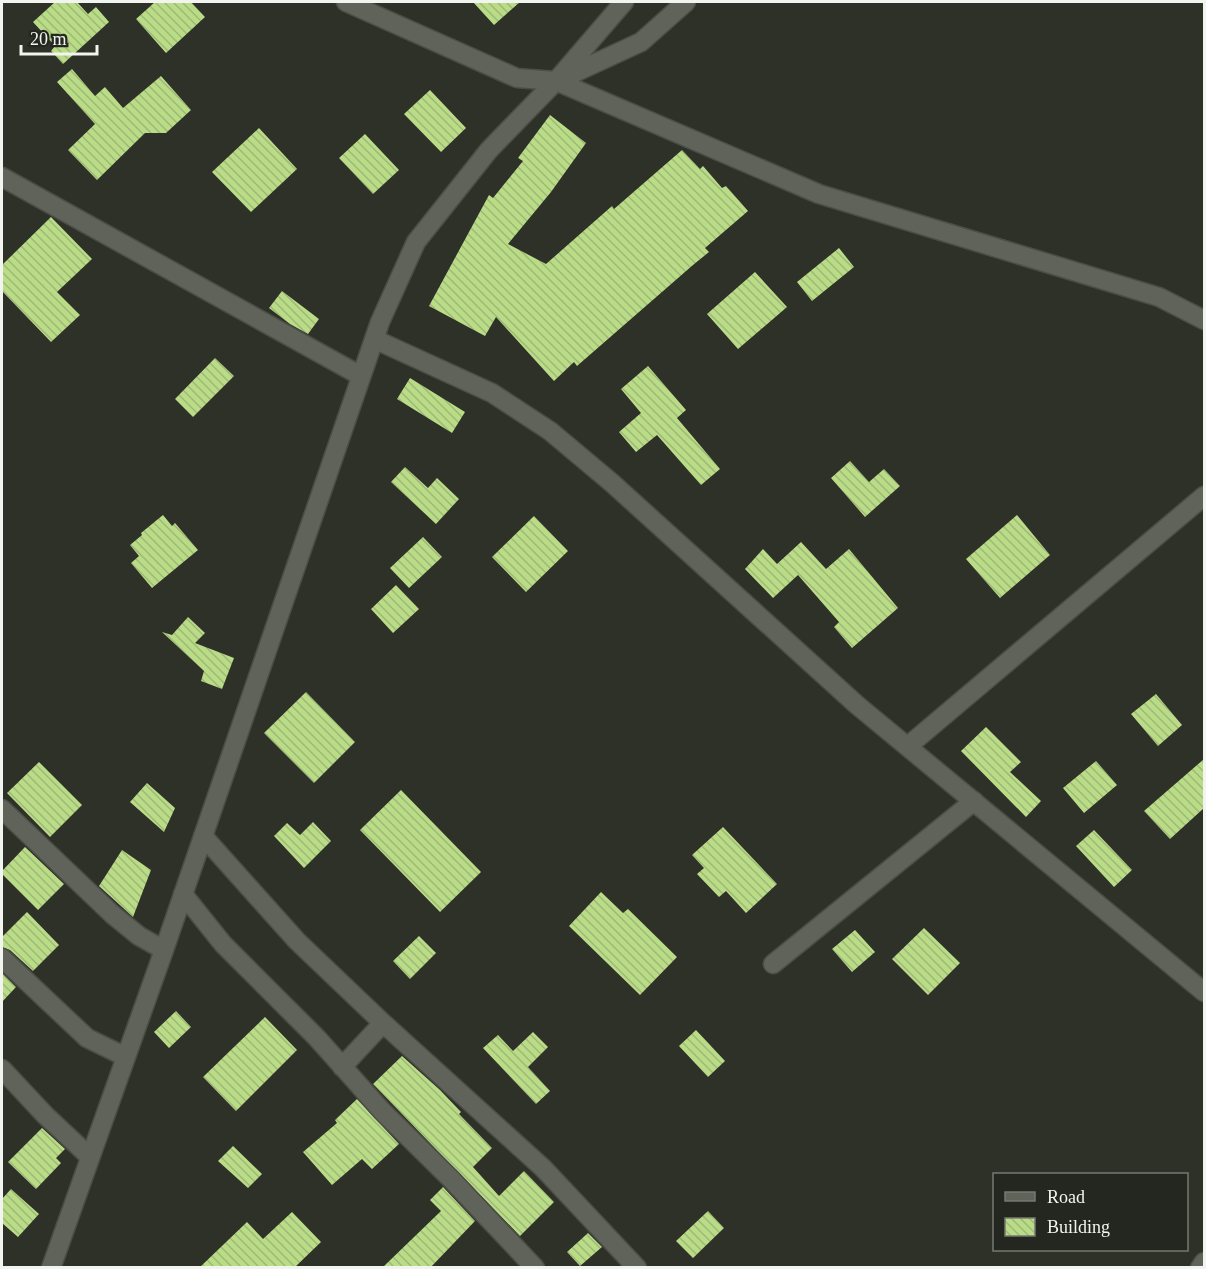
<svg xmlns="http://www.w3.org/2000/svg" width="1206" height="1269" viewBox="0 0 1206 1269" font-family="'Times New Roman',serif">
<style>
.building{fill:url(#building-back-hatch)}
.lines{fill:none;stroke-linecap:round;stroke-linejoin:round}
.minor-casing{stroke:#4a4e46;stroke-width:21}
.minor{stroke:#5f635a;stroke-width:18}
</style>
<defs>
<pattern id="building-back-hatch" width="6" height="6" patternUnits="userSpaceOnUse" patternTransform="scale(1.5)"><rect width="6" height="6" fill="#badc87"/><path d="M-1 5l2 2M0 0l6 6M5-1l2 2" fill="none" stroke="#9eb877"/></pattern>
</defs>
<rect width="100%" height="100%" fill="#2d3128"/>
<!-- building -->
<path class="building" d="M 55,2 L 77,2 L 88,14 L 96,7 L 109,22 L 63,64 L 51,51 L 55,46 L 33,22 Z
M 155,2 L 191,2 L 205,17 L 166,53 L 136,19 Z
M 473,2 L 520,2 L 494,25 Z
M 72,69 L 95,96 L 105,87 L 123,108 L 161,76 L 191,110 L 166,133 L 145,133 L 97,180 L 68,150 L 95,124 L 57,82 Z
M 430,90 L 466,128 L 441,152 L 404,114 Z
M 550,115 L 586,143 L 551,192 L 508,244 L 546,264 L 612,206 L 614,209 L 682,150 L 700,169 L 703,166 L 722,188 L 726,186 L 748,211 L 705,248 L 709,252 L 693,265 L 577,366 L 574,362 L 554,381 L 496,317 L 485,336 L 429,306 L 489,195 L 493,198 L 523,161 L 518,158 Z
M 259,128 L 297,169 L 251,212 L 212,172 Z
M 365,134 L 399,170 L 373,194 L 339,158 Z
M 51,217 L 92,259 L 57,292 L 80,315 L 51,342 L 2,291 L 2,265 Z
M 839,248 L 854,267 L 812,301 L 797,282 Z
M 755,272 L 787,307 L 738,349 L 707,314 Z
M 282,291 L 319,319 L 308,334 L 290,324 L 269,308 Z
M 215,358 L 234,376 L 193,417 L 175,399 Z
M 648,366 L 686,410 L 677,418 L 720,469 L 701,485 L 657,435 L 636,452 L 619,432 L 641,413 L 621,389 Z
M 410,378 L 465,412 L 452,433 L 397,399 Z
M 850,461 L 869,482 L 884,469 L 900,486 L 865,517 L 831,478 Z
M 405,467 L 428,488 L 437,478 L 459,499 L 436,524 L 391,482 Z
M 163,515 L 172,526 L 175,523 L 198,550 L 152,588 L 131,563 L 139,556 L 130,545 L 142,535 L 141,533 Z
M 1017,515 L 1050,555 L 1000,598 L 966,559 Z
M 534,516 L 568,551 L 526,592 L 492,557 Z
M 423,537 L 442,557 L 409,588 L 390,568 Z
M 801,542 L 826,569 L 849,549 L 898,608 L 852,648 L 834,627 L 839,622 L 798,575 L 773,598 L 745,569 L 763,549 L 777,564 Z
M 396,585 L 419,609 L 393,633 L 371,609 Z
M 188,617 L 205,633 L 195,643 L 234,658 L 222,689 L 201,681 L 204,671 L 162,632 L 172,635 Z
M 306,692 L 355,742 L 314,783 L 264,733 Z
M 1156,694 L 1182,725 L 1158,746 L 1131,714 Z
M 986,727 L 1021,762 L 1010,772 L 1041,801 L 1026,817 L 961,751 Z
M 1204,759 L 1204,808 L 1170,839 L 1144,811 Z
M 1096,761 L 1117,785 L 1084,813 L 1063,788 Z
M 39,762 L 82,805 L 50,837 L 7,793 Z
M 147,783 L 175,808 L 164,832 L 130,802 Z
M 401,790 L 481,872 L 440,912 L 360,830 Z
M 313,822 L 331,841 L 304,868 L 274,836 L 287,823 L 300,835 Z
M 723,827 L 777,884 L 746,913 L 726,891 L 719,897 L 697,874 L 704,868 L 692,855 Z
M 1094,830 L 1132,870 L 1114,887 L 1076,846 Z
M 25,847 L 64,884 L 38,910 L 2,874 L 2,871 Z
M 122,850 L 151,870 L 133,917 L 99,886 Z
M 601,892 L 623,913 L 628,909 L 677,957 L 640,995 L 569,926 Z
M 27,912 L 59,945 L 33,971 L 10,950 L 2,947 L 2,937 Z
M 924,928 L 960,963 L 928,995 L 892,959 Z
M 855,930 L 875,952 L 852,972 L 832,949 Z
M 419,936 L 436,953 L 410,979 L 393,961 Z
M 2,973 L 16,987 L 2,1002 Z
M 176,1011 L 191,1027 L 169,1048 L 154,1032 Z
M 265,1017 L 297,1050 L 236,1111 L 203,1077 Z
M 696,1030 L 725,1061 L 708,1077 L 679,1046 Z
M 533,1032 L 548,1047 L 528,1067 L 550,1091 L 536,1104 L 483,1048 L 498,1035 L 513,1051 Z
M 402,1056 L 440,1090 L 461,1112 L 459,1114 L 492,1148 L 473,1167 L 499,1196 L 524,1171 L 554,1202 L 520,1236 L 373,1084 Z
M 357,1099 L 399,1144 L 372,1169 L 362,1159 L 332,1185 L 303,1152 L 337,1123 L 335,1120 Z
M 42,1128 L 65,1149 L 56,1158 L 61,1163 L 36,1189 L 8,1162 Z
M 233,1146 L 262,1174 L 248,1188 L 218,1161 Z
M 443,1187 L 475,1221 L 430,1268 L 382,1268 L 441,1211 L 430,1200 Z
M 11,1189 L 39,1214 L 18,1237 L 2,1223 L 2,1199 Z
M 708,1211 L 724,1228 L 693,1258 L 676,1241 Z
M 292,1212 L 321,1242 L 294,1268 L 199,1268 L 247,1222 L 263,1239 Z
M 588,1233 L 602,1247 L 580,1266 L 567,1252 Z"/>
<g class="lines">
<defs>
<path id="minor" d="M 346,2 L 517,78 L 556,81 L 819,194 L 1159,297 L 1204,320
M 561,79 L 641,42 L 686,2
M 2,177 L 361,376
M 374,339 L 492,393 L 550,431 L 612,483 L 857,705 L 1204,992
M 908,746 L 1204,496
M 2,809 L 112,914 L 139,936 L 164,950
M 203,836 L 297,941 L 383,1023 L 543,1168 L 637,1268
M 183,894 L 223,944 L 317,1038 L 382,1111 L 451,1179 L 535,1268
M 2,958 L 87,1038 L 126,1057
M 773,964 L 974,801
M 342,1067 L 383,1023
M 2,1069 L 45,1115 L 90,1157
M 51,1268 L 164,950 L 380,322 L 416,242 L 489,150 L 556,81 L 624,2
M 1200,1268 L 1204,1262"/>
</defs>
<!-- minor casing -->
<use href="#minor" class="minor-casing"/>
<!-- minor -->
<use href="#minor" class="minor"/>
</g>
<!-- border -->
<rect width="1206" height="1269" fill="none" stroke="#f2f5ef" stroke-width="6"/>
<!-- legend -->
<rect x="993" y="1173" width="195" height="78" fill="#23271f" stroke="#767972" stroke-width="1.5"/>
<rect x="1005" y="1192" width="30" height="9" fill="#5f635a" stroke="#767972" stroke-width="1.5"/>
<text x="1047" y="1203" font-size="18" fill="#f2f5ef">Road</text>
<rect x="1005" y="1218" width="30" height="18" fill="url(#building-back-hatch)" stroke="#767972" stroke-width="1.5"/>
<text x="1047" y="1233" font-size="18" fill="#f2f5ef">Building</text>
<!-- scale -->
<path d="M21 45v9h76v-9" fill="none" stroke="#f2f5ef" stroke-width="3"/>
<text x="30" y="45" font-size="18" fill="#f2f5ef" stroke="#23271f" stroke-width="4.5" paint-order="stroke">20 m</text>
</svg>
